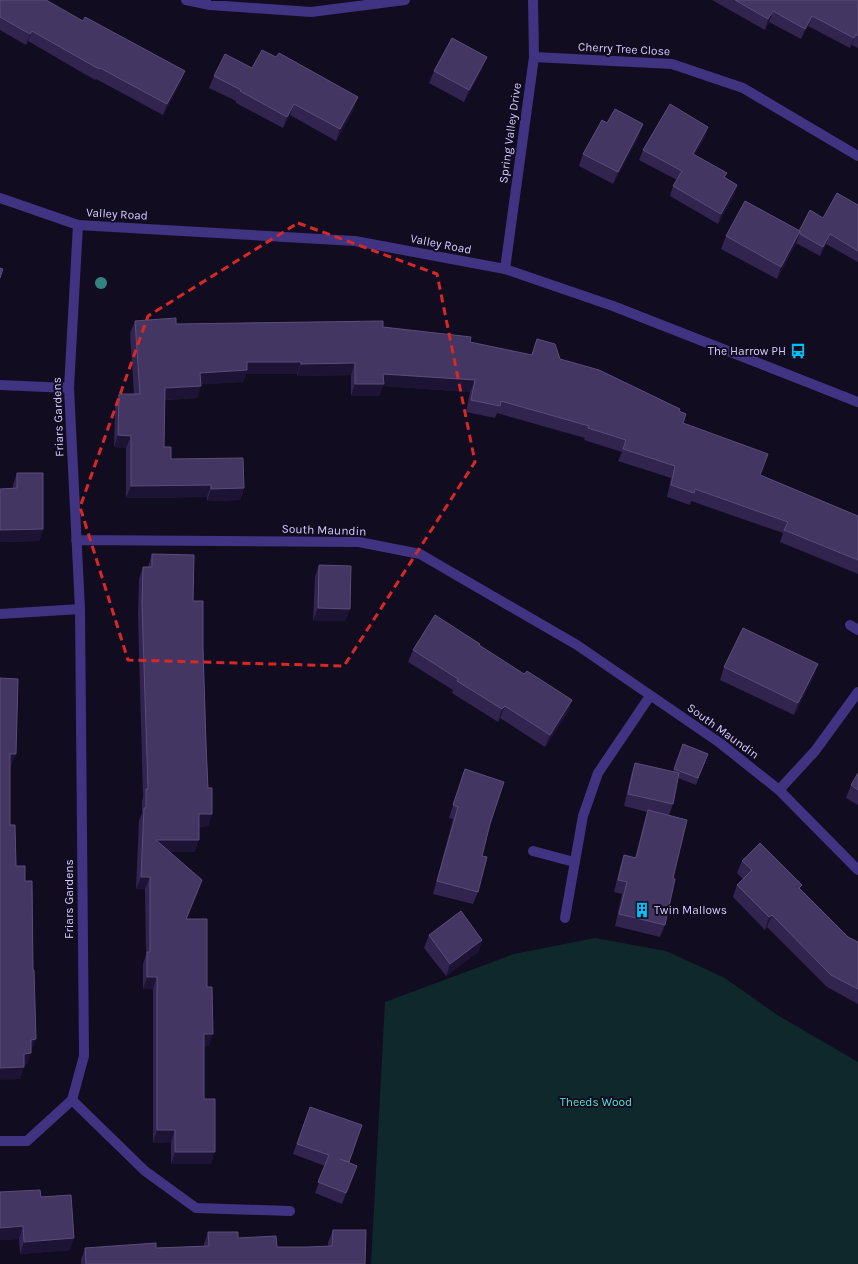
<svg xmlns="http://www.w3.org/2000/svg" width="858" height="1264" viewBox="0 0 858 1264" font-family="Karla,sans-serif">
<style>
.green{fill:#0e282b}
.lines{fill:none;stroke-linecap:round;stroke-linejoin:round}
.service{stroke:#403482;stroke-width:10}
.minor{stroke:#403482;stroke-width:10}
.tertiary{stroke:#403482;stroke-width:10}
.tree{fill:#358381}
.wall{fill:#31244f}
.shaded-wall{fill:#1d1334}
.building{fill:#433662;stroke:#5a4d7b}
.marked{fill:none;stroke:#d62828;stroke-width:3;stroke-dasharray:8 5;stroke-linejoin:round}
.labels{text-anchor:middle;stroke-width:4;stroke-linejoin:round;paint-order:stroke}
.street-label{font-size:12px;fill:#d7cbff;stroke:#120c20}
.poi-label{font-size:12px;fill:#d7cbff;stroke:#120c20;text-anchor:end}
.park-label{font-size:12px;fill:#51e5d1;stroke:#120c20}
</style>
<rect width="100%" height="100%" fill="#120c20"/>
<!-- green -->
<path class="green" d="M 595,938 L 666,951 L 723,977 L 779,1016 L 858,1062 L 858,1264 L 371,1264 L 385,1002 L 514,954 Z"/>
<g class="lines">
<!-- service -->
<path class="service" d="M 0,385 L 69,388
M 72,1100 L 145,1171 L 196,1208 L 290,1211"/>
<!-- minor -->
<path class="minor" d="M 186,0 L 210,5 L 311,12 L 405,0
M 534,57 L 672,64 L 743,88 L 858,156
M 505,269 L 534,57 L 533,0
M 76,540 L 359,542 L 420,554 L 577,645 L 720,743 L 779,790 L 858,870
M 0,614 L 80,609
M 850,625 L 858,630
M 779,790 L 815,751 L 858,692
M 533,851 L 574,862
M 565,918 L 583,816 L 598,773 L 650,696
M 0,1141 L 27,1141 L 72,1100 L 84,1056 L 80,609 L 69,388 L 78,225"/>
<!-- tertiary -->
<path class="tertiary" d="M 0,198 L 78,225 L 355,241 L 505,269 L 613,306 L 858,402"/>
</g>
<!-- trees -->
<circle class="tree" cx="101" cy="283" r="6"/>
<!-- wall -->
<path class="wall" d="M 0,0 L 181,82 L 163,115 L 96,79 L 95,80 L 28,41 L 26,45 L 0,30 Z
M 712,0 L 858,0 L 858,48 L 852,45 L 850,48 L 808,26 L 801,39 L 769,22 L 765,30 Z
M 252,68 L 354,109 L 336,141 L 290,115 L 283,128 L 236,103 L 236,101 L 209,88 L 214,76 Z
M 482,69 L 464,102 L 429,83 L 434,71 Z
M 708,127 L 705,137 L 694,155 L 725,178 L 737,185 L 734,195 L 718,224 L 670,196 L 673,186 L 677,180 L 639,160 L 643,150 Z
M 639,136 L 613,184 L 579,166 L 583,154 Z
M 858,205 L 858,262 L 826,244 L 820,256 L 796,243 L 777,279 L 721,249 L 726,236 L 799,231 L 823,218 Z
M 135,321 L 176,324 L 383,327 L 470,342 L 531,355 L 537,339 L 560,359 L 679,411 L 683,423 L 760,475 L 858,516 L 858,574 L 780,542 L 783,533 L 691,501 L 690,505 L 667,497 L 671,478 L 618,461 L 622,452 L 584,440 L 585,438 L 497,413 L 495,418 L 466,412 L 470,392 L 383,386 L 379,396 L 351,396 L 351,375 L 297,376 L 297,374 L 246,374 L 243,382 L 201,384 L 197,398 L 165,400 L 164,447 L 171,459 L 244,488 L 240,500 L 207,501 L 207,497 L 126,498 L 126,448 L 114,447 L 115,406 L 119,394 L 134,394 L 130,333 Z
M 17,473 L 43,529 L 39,541 L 0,542 L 0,489 L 13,488 L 13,485 Z
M 152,554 L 193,601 L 203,648 L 208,788 L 212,814 L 208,826 L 199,827 L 199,840 L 194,852 L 170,852 L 198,892 L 187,919 L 207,987 L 209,1046 L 204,1046 L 204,1099 L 211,1164 L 171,1164 L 171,1142 L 153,1143 L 153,989 L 143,989 L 143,964 L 146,955 L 145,889 L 136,889 L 139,821 L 142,813 L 142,801 L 143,797 L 138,616 L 139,579 L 143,567 L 148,567 Z
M 319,565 L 350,609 L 345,621 L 313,621 L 315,577 Z
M 480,644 L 479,646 L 524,674 L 572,700 L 568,712 L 545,747 L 500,718 L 498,722 L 452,693 L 453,690 L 408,662 L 413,650 Z
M 724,667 L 814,676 L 794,715 L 720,680 Z
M 683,744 L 708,754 L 696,785 L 678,778 L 673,804 L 669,815 L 673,878 L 665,925 L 660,937 L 615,926 L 622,894 L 614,892 L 620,867 L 624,855 L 635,858 L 644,823 L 647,812 L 624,806 L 631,775 L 635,763 L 673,772 Z
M 465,769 L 490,824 L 482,856 L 478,892 L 473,904 L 433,894 L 453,819 L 449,818 Z
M 858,773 L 858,805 L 846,798 L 851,785 Z
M 742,861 L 800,889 L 848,937 L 858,942 L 858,1004 L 827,987 L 767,927 L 765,930 L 733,897 L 737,885 L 743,879 L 737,873 Z
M 429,935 L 482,940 L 478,952 L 446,976 L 424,948 Z
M 310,1107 L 349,1162 L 357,1166 L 342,1204 L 315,1193 L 325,1166 L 293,1154 Z
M 0,1192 L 41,1197 L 70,1250 L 20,1254 L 19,1239 L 0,1240 Z
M 333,1230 L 365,1264 L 81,1264 L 81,1260 L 85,1248 L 156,1248 L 204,1246 L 204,1244 L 208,1232 L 238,1238 L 277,1247 L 307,1247 L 328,1246 L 328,1242 Z"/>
<!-- shaded-wall -->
<path class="shaded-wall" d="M 773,11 L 769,22 L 765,30 L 768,19 Z
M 812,16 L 808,26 L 801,39 L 805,29 Z
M 32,31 L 28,41 L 26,45 L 30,34 Z
M 856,34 L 852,45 L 850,48 L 854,38 Z
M 487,57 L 482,69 L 464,102 L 469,90 Z
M 185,71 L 181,82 L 163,115 L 167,104 Z
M 358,97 L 354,109 L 336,141 L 340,129 Z
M 294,104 L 290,115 L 283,128 L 287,117 Z
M 643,124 L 639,136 L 613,184 L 618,172 Z
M 708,127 L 705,137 L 689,164 L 693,154 Z
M 737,185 L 734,195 L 718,224 L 721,214 Z
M 800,231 L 796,244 L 777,279 L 781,267 Z
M 830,234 L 826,244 L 820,256 L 823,247 Z
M 247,362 L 301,362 L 297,374 L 246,374 L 243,382 L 196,385 L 200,373 Z
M 355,363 L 351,375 L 297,376 L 301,364 Z
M 383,374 L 475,380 L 470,392 L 383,386 L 379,396 L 351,396 L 355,384 Z
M 201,386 L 197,398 L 161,400 L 165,388 Z
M 118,435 L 131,436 L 126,448 L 114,447 Z
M 211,485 L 207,497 L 126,498 L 131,486 Z
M 244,488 L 240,500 L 207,501 L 211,489 Z
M 43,529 L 39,541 L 0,542 L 0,530 Z
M 318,608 L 350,609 L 345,621 L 313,621 Z
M 818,664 L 814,676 L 794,715 L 798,703 Z
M 572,700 L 568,712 L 545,747 L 550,735 Z
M 505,706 L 500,718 L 498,722 L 502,709 Z
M 10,754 L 16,754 L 11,766 L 6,766 Z
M 199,814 L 212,814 L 208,826 L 194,827 Z
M 156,840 L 199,840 L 194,852 L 151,852 Z
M 141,877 L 150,877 L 145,889 L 136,889 Z
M 202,880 L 198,892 L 182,931 L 186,919 Z
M 772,915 L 767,927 L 765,930 L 769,917 Z
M 482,940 L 478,952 L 446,976 L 450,964 Z
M 147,977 L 157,977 L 153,989 L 143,989 Z
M 204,1034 L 213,1034 L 209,1046 L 199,1046 Z
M 36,1039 L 31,1051 L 31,1040 Z
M 31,1053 L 27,1065 L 20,1066 L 24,1054 Z
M 24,1067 L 20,1079 L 0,1080 L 0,1068 Z
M 157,1130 L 175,1130 L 171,1142 L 153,1143 Z
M 175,1152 L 215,1152 L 211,1164 L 171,1164 Z
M 357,1166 L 354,1176 L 342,1204 L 346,1193 Z
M 23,1226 L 19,1239 L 0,1240 L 0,1228 Z
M 74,1238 L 70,1250 L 20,1254 L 24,1242 Z"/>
<!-- building -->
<path class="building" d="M 0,0 L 46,0 L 83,21 L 85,17 L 185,71 L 167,104 L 100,68 L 99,69 L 32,31 L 30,34 L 0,17 Z
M 735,0 L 858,0 L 858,36 L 856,34 L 854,38 L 812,16 L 805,29 L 773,11 L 768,19 Z
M 452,38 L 487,57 L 469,90 L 434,71 Z
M 262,50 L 276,57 L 279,53 L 358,97 L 340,129 L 294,104 L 287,117 L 240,91 L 241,90 L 214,76 L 225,54 L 252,68 Z
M 670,104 L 708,127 L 693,154 L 727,173 L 724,177 L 737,185 L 721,214 L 673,186 L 682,171 L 643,150 Z
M 615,109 L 643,124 L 618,172 L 583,154 L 602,120 L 607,123 Z
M 837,193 L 858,205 L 858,251 L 830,234 L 823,247 L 800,234 L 800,231 L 799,231 L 810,210 L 823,218 Z
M 745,201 L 800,231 L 781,267 L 726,236 Z
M 0,268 L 3,269 L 0,278 Z
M 176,318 L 176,324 L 383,321 L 383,327 L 471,337 L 470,342 L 532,355 L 537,339 L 555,344 L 560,359 L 599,370 L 680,409 L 679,411 L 686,414 L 683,423 L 768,454 L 760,475 L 858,516 L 858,560 L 784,530 L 788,522 L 695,489 L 694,493 L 671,485 L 675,466 L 623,449 L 626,440 L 588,428 L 589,426 L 501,401 L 500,406 L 471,400 L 475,380 L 383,374 L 384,384 L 355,384 L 355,363 L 301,364 L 301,362 L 247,362 L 247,370 L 200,373 L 201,386 L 165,388 L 164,447 L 171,447 L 171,459 L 243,458 L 244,488 L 211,489 L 211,485 L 131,486 L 131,436 L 118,435 L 119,394 L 140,394 L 135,321 Z
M 17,473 L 43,473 L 43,529 L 0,530 L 0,489 L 17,488 Z
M 152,554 L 194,555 L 193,601 L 203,601 L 203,648 L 206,745 L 208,788 L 212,788 L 212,814 L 199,814 L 199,840 L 156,840 L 202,880 L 186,919 L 207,919 L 207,987 L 212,987 L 213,1034 L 204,1034 L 204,1099 L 215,1099 L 215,1152 L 175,1152 L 175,1130 L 157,1130 L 157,977 L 147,977 L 147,952 L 150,952 L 150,877 L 141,877 L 144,808 L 146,808 L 146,789 L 148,789 L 142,604 L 143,567 L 152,567 Z
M 319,565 L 351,566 L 350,609 L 318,608 Z
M 435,615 L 480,644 L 479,645 L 524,674 L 527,671 L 572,700 L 550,735 L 505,706 L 502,709 L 457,681 L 458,679 L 413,650 Z
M 743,628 L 818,664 L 798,703 L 724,667 Z
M 0,678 L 18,679 L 16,754 L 10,754 L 10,825 L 15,825 L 16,866 L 25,866 L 25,881 L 32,881 L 33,970 L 34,970 L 36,1039 L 31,1040 L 31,1053 L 24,1054 L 24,1067 L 0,1068 Z
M 683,744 L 708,754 L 698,778 L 674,769 Z
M 635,763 L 679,773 L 673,804 L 628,794 Z
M 465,769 L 504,782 L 490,824 L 482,856 L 487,857 L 478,892 L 437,881 L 458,807 L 453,805 Z
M 858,773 L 858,790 L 851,785 Z
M 648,810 L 687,820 L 673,878 L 675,879 L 665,925 L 619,914 L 627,882 L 618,880 L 624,855 L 636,858 Z
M 760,843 L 802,885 L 799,888 L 848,937 L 858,942 L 858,989 L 831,975 L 772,915 L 769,917 L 737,885 L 752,870 L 742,861 Z
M 461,911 L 482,940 L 450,964 L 429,935 Z
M 310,1107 L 362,1125 L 349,1162 L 340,1159 L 357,1166 L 346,1193 L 318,1182 L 329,1155 L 297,1144 Z
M 40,1190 L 41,1197 L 71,1195 L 74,1238 L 24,1242 L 23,1226 L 0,1228 L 0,1192 Z
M 333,1230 L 366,1230 L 365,1264 L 86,1264 L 85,1248 L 156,1243 L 156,1248 L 209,1246 L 208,1232 L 238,1232 L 238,1238 L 276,1236 L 277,1247 L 307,1247 L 332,1246 Z"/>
<!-- marked area -->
<path class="marked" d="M 298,223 L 437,274 L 475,462 L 344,666 L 128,660 L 80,507 L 148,316 Z"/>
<!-- icons -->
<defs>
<symbol id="bus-bare" viewBox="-9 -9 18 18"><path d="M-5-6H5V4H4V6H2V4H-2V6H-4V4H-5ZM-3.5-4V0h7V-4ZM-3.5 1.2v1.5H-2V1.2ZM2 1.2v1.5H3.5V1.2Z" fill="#00c1f6" stroke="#120c20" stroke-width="2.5" paint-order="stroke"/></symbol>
<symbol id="building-bare" viewBox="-9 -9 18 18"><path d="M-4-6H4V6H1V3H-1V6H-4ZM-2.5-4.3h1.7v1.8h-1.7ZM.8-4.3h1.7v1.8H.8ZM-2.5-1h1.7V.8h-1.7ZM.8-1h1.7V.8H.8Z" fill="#00c1f6" stroke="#120c20" stroke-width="2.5" paint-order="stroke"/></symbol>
</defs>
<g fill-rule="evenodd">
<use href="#bus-bare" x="787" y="340" width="22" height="22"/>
<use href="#building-bare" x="631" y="899" width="22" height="22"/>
</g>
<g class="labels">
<!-- street labels -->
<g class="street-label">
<text transform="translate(624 49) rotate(3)" y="4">Cherry Tree Close</text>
<text transform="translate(510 133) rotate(-82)" y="4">Spring Valley Drive</text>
<text transform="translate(117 214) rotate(3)" y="4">Valley Road</text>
<text transform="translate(441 244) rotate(11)" y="4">Valley Road</text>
<text transform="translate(58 417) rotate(-92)" y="4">Friars Gardens</text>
<text transform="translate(324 530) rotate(2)" y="4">South Maundin</text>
<text transform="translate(723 731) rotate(36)" y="4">South Maundin</text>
<text transform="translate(69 899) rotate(-90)" y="4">Friars Gardens</text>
</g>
<!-- poi labels -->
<g class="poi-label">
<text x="786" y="355">The Harrow PH</text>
<text x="654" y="914" text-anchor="start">Twin Mallows</text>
</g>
<!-- park labels -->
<g class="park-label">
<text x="596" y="1106">Theeds Wood</text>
</g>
</g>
</svg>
